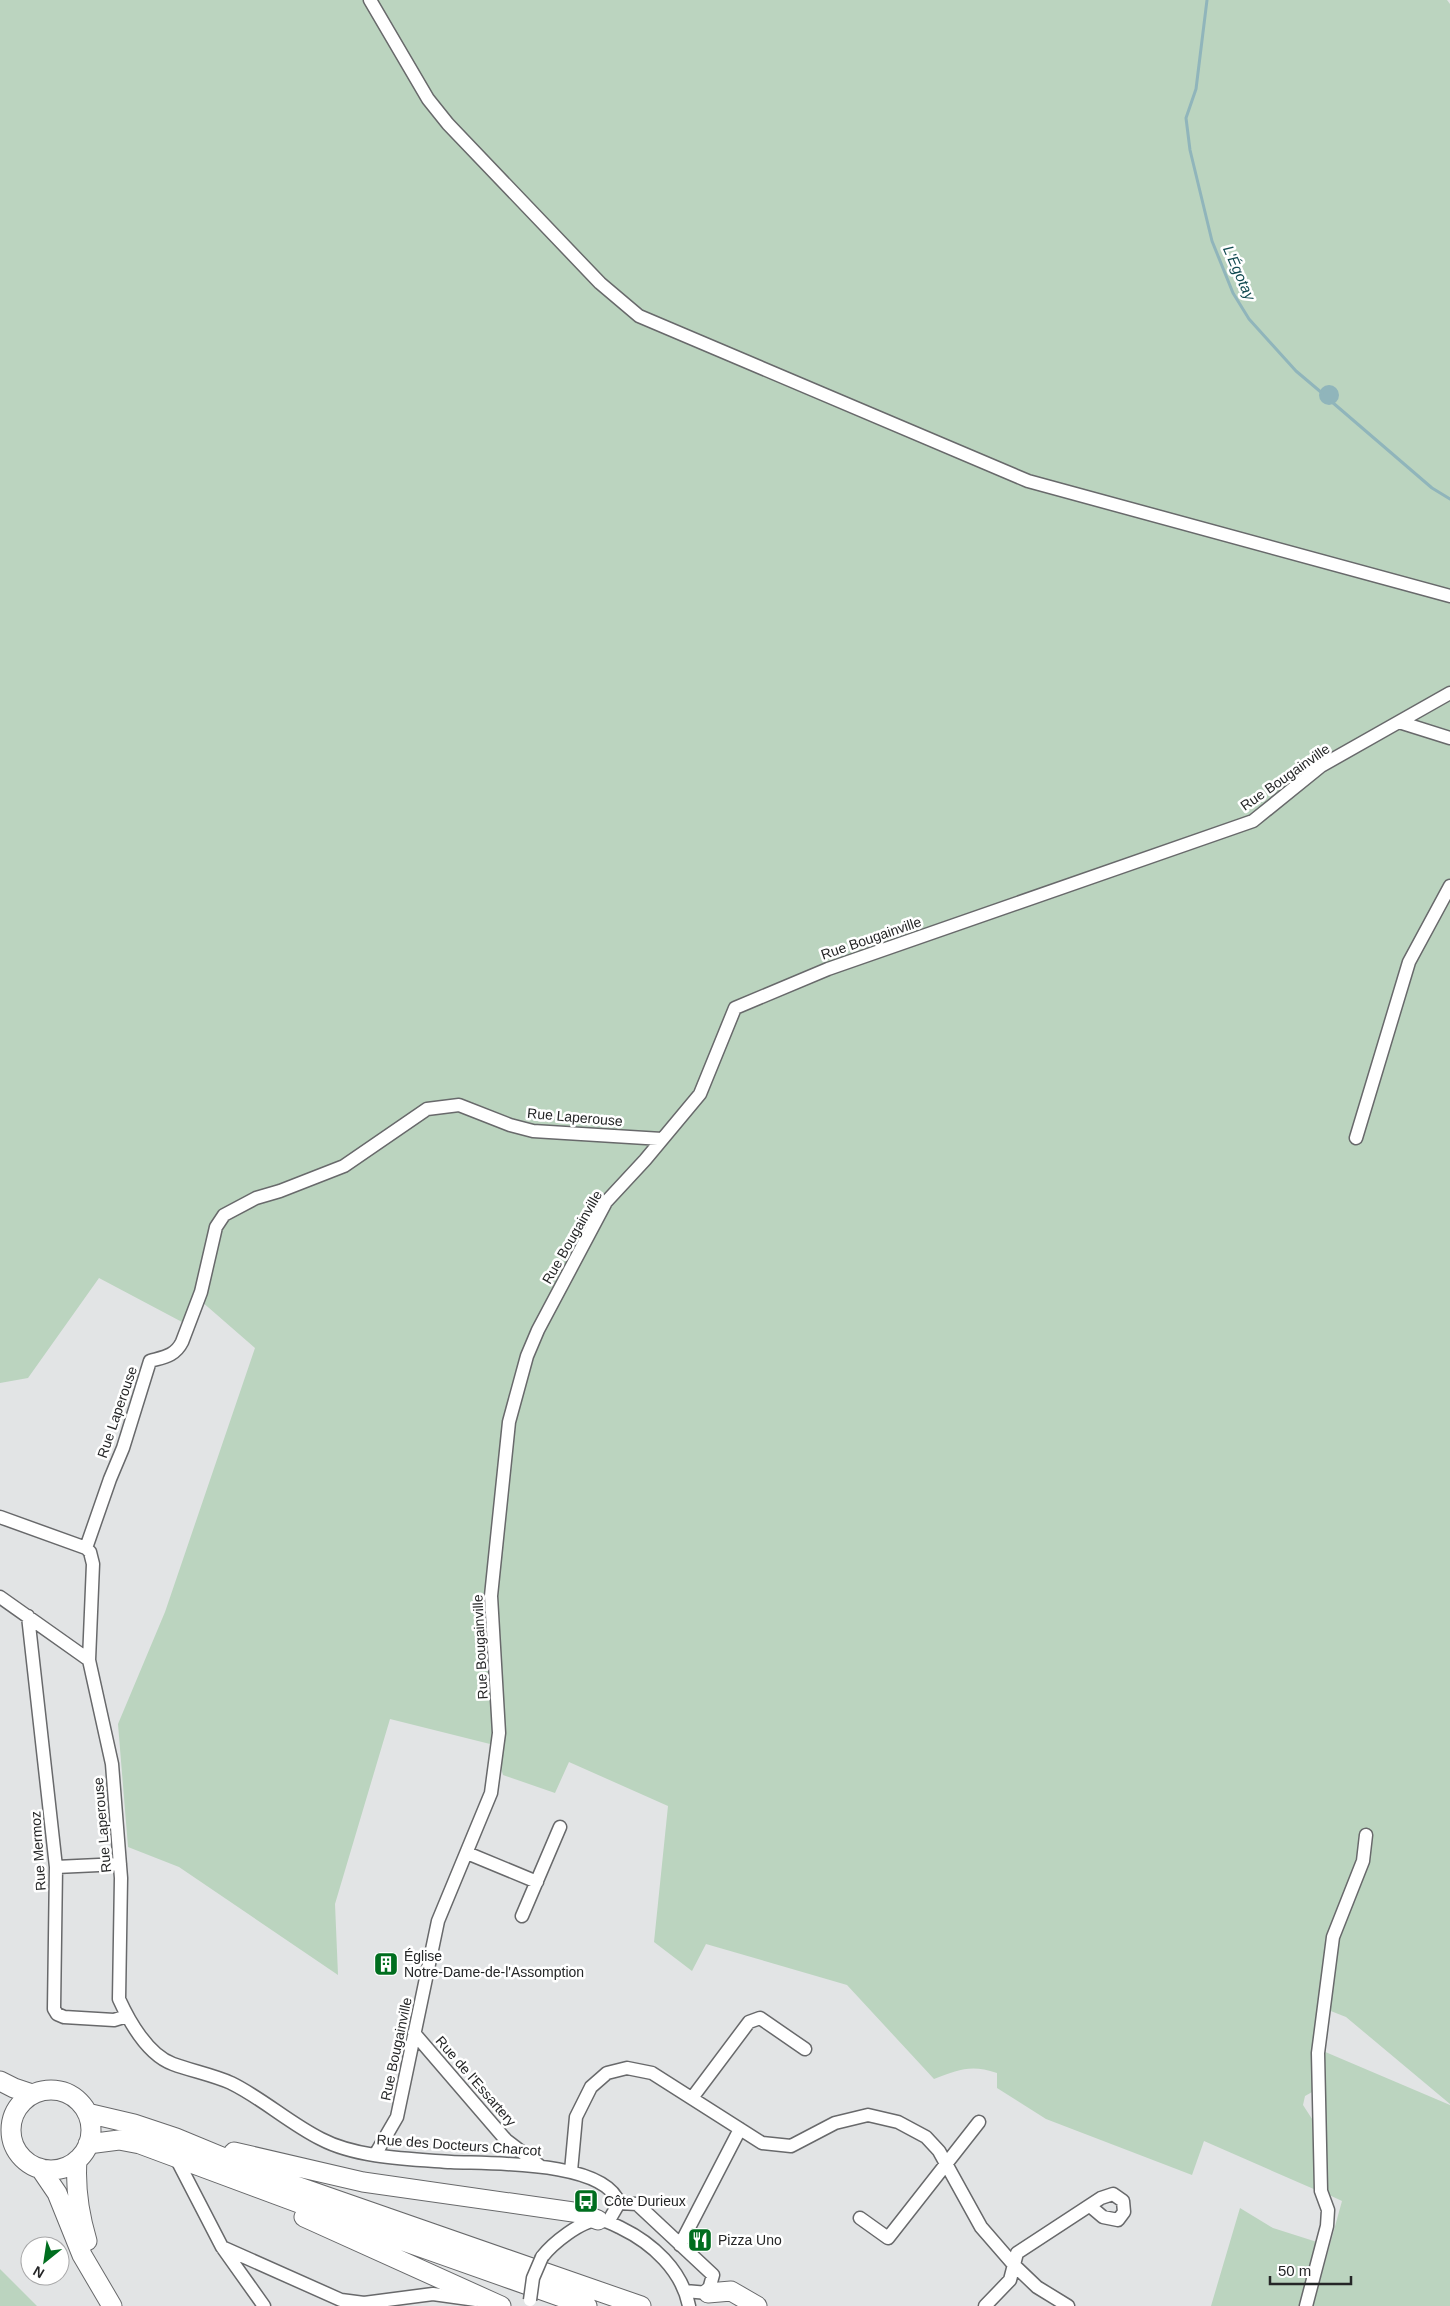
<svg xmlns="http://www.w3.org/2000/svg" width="1450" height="2306" viewBox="0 0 1450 2306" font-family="Arial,sans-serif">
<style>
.green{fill:#bbd4bf}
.water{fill:#90b5bb}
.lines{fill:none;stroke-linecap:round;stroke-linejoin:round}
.stream{stroke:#90b5bb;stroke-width:3}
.street-casing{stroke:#68696b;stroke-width:15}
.secondary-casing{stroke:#68696b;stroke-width:21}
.street{stroke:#fff;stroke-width:12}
.secondary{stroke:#fff;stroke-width:19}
.street-bridge-casing{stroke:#68696b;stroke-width:15;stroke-linecap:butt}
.street-bridge{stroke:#fff;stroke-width:12}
.labels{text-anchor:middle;stroke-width:5;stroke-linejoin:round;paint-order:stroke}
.street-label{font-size:14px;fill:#252627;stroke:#fff}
.poi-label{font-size:14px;fill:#252627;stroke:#fff;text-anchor:start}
.water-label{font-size:15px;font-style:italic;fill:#124a51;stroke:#fff}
</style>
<rect width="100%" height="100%" fill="#e2e4e5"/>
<!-- green -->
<path class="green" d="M 0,0 L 1447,0 L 1450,4 L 1450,2104 L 1346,2017 L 1318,2006 L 1313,2058 L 1314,2091 L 1305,2096 L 1303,2105 L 1314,2122 L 1316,2190 L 1204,2141 L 1192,2175 L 1046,2119 L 997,2088 L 997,2073 C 970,2064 959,2070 934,2079 L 847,1985 L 706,1944 L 692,1971 L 654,1942 L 668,1806 L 569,1762 L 555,1793 L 503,1775 L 494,1745 L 390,1719 L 335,1904 L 338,1975 L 179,1867 L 128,1847 L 118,1724 L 165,1612 L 255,1348 L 201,1301 L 182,1322 L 99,1278 L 28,1378 L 0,1383 Z
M 1323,2051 L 1450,2105 L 1450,2306 L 1313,2306 L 1342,2201 L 1327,2194 Z
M 1240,2208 L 1273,2228 L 1317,2242 L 1300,2306 L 1211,2306 Z
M 0,2269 L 37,2306 L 0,2306 Z"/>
<!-- water -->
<path class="water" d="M1319 395a10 10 0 1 1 20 0a10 10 0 1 1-20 0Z"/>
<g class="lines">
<!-- stream -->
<path class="stream" d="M 1207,0 L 1196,89 L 1186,118 L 1190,150 L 1212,241 L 1233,293 L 1249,319 L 1296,371 L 1322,393
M 1332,402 L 1432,488 L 1450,499"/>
<defs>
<path id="street" d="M 370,0 L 428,99 L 448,124 L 600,283 L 639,316 L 1028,481 L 1450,596
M 1399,722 L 1450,738
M 1356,1138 L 1409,962 L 1450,886
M 0,1517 L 86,1548
M 0,1597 L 89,1660
M 28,1616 L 56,1867 L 54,2009 L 57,2014 L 64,2017 L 114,2020 L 127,2016
M 467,1853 L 537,1882
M 56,1867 L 120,1864
M 522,1916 L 560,1827
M 414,2033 L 506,2140 L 540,2166
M 692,2098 L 749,2022 L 760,2018 L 805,2049
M 375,2155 L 397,2117 L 438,1921 L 491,1793 L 499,1733 L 491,1596 L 509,1422 L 527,1356 L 538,1330 L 606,1202 L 645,1160 L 700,1094 L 735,1008 L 828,969 L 1253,821 L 1321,766 L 1450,693
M 176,2158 L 222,2247 L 264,2306
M 571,2171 L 576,2117 L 591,2087 L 607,2073 L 627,2068 L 652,2073 L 762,2143 L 791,2146 L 835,2123 L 868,2115 L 898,2122 L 926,2137 L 939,2151 L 981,2227 L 1014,2265 L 1037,2287 L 1068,2306
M 619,2203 L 637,2204 L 713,2275 L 708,2293 L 685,2291
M 860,2218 L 888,2238 L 979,2122
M 608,2222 L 619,2203 C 604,2160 490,2164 451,2162 C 410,2159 357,2158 321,2139 C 289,2123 262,2098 231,2083 C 213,2075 192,2071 173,2064 C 148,2055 129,2021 119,1999 L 121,1878 L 112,1764 L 89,1660 L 93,1564 L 90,1552 L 86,1548 L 110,1479 L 123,1448 L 150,1361 C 164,1357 175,1356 182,1342 L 201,1292 L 216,1227 L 224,1215 L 256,1198 L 280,1191 L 344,1166 L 427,1109 L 459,1105 L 510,1125 L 533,1131 L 662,1139
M 680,2245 L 740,2129
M 222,2247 L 341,2300 L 364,2303 L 433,2294 L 476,2300
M 542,2257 C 552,2244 581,2220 599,2220 C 606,2220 615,2225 621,2228 C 652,2243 682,2270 689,2306
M 985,2306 L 1010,2280 L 1017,2253 L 1101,2198 L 1113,2194 L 1123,2201 L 1124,2212 L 1118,2220 L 1103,2217 L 1090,2206
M 1306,2306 L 1327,2226 L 1328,2210 L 1321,2191 L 1318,2053 L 1333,1937 L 1363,1861 L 1366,1835"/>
<path id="secondary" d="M 0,2081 L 14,2088 L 32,2094
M11 2130a40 40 0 1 1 80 0a40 40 0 1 1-80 0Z
M 87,2113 L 134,2124 L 176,2138 L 273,2178 L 641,2306
M 88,2144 L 119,2140 L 140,2144 L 361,2226 L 587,2306
M 234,2152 L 363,2182 L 580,2213 L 598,2220
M 77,2160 C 75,2188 79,2214 87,2241
M 40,2168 L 57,2193 L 82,2255 L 112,2306
M 304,2217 L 501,2306
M 708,2293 L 731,2291 L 757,2306"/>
</defs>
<!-- street casing -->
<use href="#street" class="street-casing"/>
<!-- secondary casing -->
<use href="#secondary" class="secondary-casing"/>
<!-- street -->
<use href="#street" class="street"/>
<!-- secondary -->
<use href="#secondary" class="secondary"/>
<defs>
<path id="street-bridge" d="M 530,2300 L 533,2278 L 542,2257"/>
</defs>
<!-- street-bridge casing -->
<use href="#street-bridge" class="street-bridge-casing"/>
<!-- street-bridge -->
<use href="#street-bridge" class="street-bridge"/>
</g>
<!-- icons -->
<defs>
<symbol id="building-square" viewBox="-11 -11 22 22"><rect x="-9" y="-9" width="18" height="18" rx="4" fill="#006e1f" stroke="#fff"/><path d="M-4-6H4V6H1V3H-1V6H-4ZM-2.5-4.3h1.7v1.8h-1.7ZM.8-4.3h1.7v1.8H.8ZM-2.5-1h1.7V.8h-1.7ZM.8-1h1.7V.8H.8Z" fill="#fff"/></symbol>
<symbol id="bus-square" viewBox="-11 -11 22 22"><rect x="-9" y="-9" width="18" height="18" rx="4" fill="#006e1f" stroke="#fff"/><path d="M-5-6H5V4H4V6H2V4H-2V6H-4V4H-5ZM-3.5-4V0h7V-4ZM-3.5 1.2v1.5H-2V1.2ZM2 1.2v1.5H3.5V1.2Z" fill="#fff"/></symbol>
<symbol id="restaurant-square" viewBox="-11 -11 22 22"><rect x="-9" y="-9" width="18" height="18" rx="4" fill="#006e1f" stroke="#fff"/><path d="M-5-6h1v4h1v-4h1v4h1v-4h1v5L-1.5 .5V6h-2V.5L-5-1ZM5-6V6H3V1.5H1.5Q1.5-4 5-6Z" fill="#fff"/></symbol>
</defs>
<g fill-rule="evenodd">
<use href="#building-square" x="372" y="1950" width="28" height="28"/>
<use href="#bus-square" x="572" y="2187" width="28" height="28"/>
<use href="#restaurant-square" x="686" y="2226" width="28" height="28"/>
</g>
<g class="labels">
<!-- street labels -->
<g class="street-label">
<text transform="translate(1285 777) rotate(-35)" y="5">Rue Bougainville</text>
<text transform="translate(871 938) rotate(-19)" y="5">Rue Bougainville</text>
<text transform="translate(575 1117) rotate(5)" y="5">Rue Laperouse</text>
<text transform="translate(572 1237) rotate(-60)" y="5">Rue Bougainville</text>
<text transform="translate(117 1412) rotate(-71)" y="5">Rue Laperouse</text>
<text transform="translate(480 1647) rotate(-93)" y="5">Rue Bougainville</text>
<text transform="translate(102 1825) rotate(-95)" y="5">Rue Laperouse</text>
<text transform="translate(38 1851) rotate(-94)" y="5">Rue Mermoz</text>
<text transform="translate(396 2049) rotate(-78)" y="5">Rue Bougainville</text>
<text transform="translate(476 2081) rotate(49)" y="5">Rue de l'Essartery</text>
<text transform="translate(459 2145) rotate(4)" y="5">Rue des Docteurs Charcot</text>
</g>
<!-- poi labels -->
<g class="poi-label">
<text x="404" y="1961">Église<tspan x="404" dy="16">Notre-Dame-de-l'Assomption</tspan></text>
<text x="604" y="2206">Côte Durieux</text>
<text x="718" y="2245">Pizza Uno</text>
</g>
<!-- water labels -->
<g class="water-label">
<text transform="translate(1239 273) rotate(66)" y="5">L'Égotay</text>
</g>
</g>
<!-- north arrow -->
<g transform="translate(45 2261) rotate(210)"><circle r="24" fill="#ffffff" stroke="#a8a8a9"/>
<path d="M0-4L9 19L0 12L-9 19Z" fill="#006e1f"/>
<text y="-8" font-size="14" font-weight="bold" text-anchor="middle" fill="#252627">N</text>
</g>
<!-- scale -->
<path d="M1270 2276v8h81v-8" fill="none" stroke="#252627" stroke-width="2.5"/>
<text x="1278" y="2276" font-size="15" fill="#252627" stroke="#ffffff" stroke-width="4" paint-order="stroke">50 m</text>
</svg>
